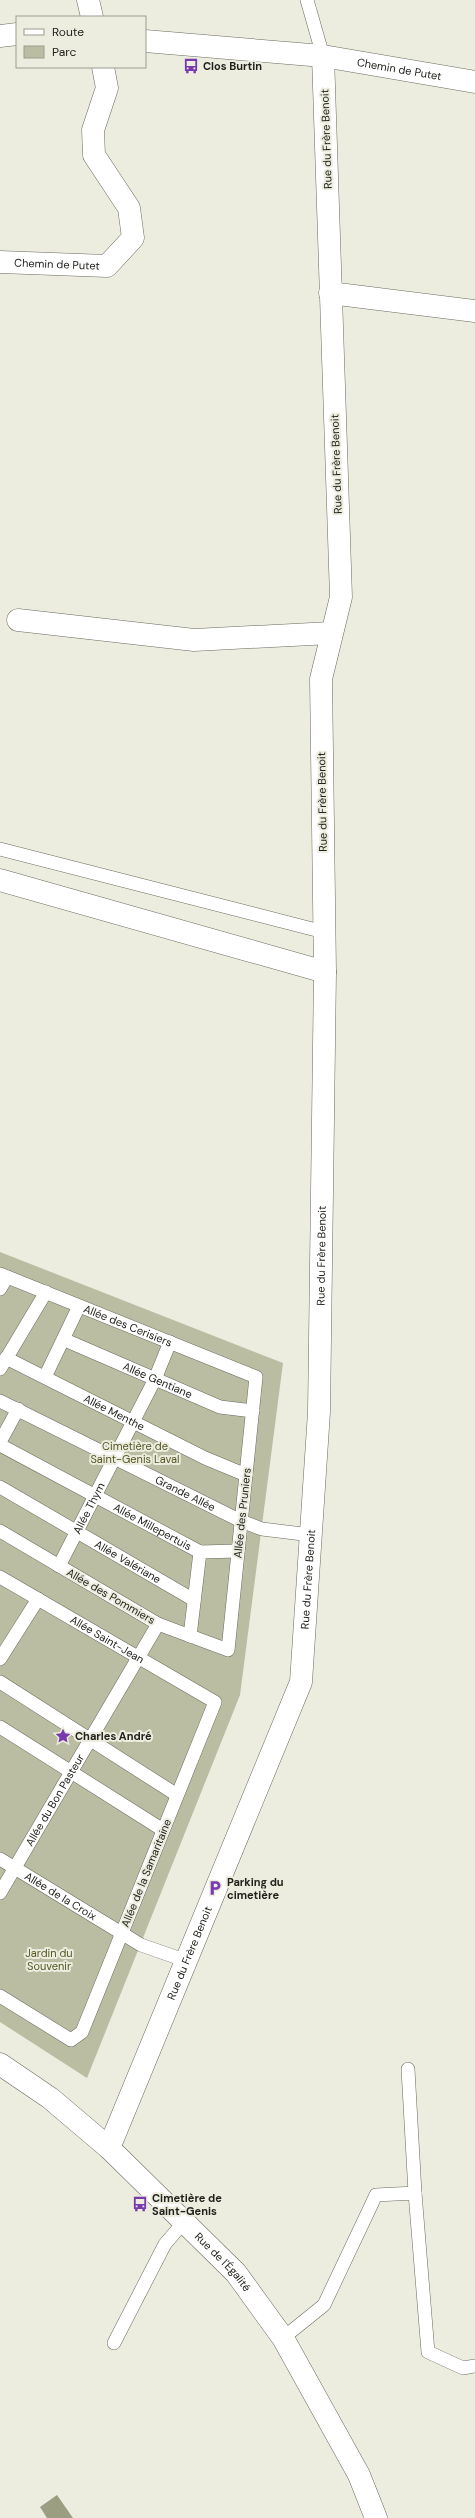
<svg xmlns="http://www.w3.org/2000/svg" width="475" height="2518" viewBox="0 0 475 2518" font-family="'DM Sans',sans-serif">
<style>
.green{fill:#babda1}
.water{fill:#9b9e80}
.lines{fill:none;stroke-linecap:round;stroke-linejoin:round}
.service-casing{stroke:#6a6b5f;stroke-width:14}
.minor-casing{stroke:#6a6b5f;stroke-width:23}
.tertiary-casing{stroke:#6a6b5f;stroke-width:23}
.service{stroke:#fff;stroke-width:13}
.minor{stroke:#fff;stroke-width:22}
.tertiary{stroke:#fff;stroke-width:22}
.labels{text-anchor:middle;stroke-width:4;stroke-linejoin:round;paint-order:stroke}
.poi-label{font-size:11px;font-weight:bold;fill:#22221d;stroke:#eceddf;text-anchor:start}
.street-label{font-size:11px;fill:#22221d;stroke:#eceddf}
.park-label{font-size:11px;fill:#535623;stroke:#eceddf}
</style>
<rect width="100%" height="100%" fill="#eceddf"/>
<!-- green -->
<path class="green" d="M 0,1252 L 283,1363 L 240,1695 L 87,2078 L 0,2022 Z"/>
<!-- water -->
<path class="water" d="M 57,2495 L 73,2518 L 47,2518 L 40,2507 Z"/>
<g class="lines">
<defs>
<g id="service">
<path d="M 307,0 L 323,56"/>
<path d="M 0,849 L 324,932"/>
<path id="s1" d="M 0,1274 L 256,1377 L 228,1650 L 158,1624 L 0,1531"/>
<path d="M 0,1289 L 7,1277"/>
<path id="s2" d="M 65,1340 L 220,1407 L 253,1411"/>
<path id="s3" d="M 6,1358 L 205,1458 L 246,1475"/>
<path d="M 0,1369 L 46,1292"/>
<path d="M 45,1377 L 79,1306"/>
<path id="s4" d="M 0,1401 L 241,1521 L 262,1529 L 311,1535"/>
<path d="M 0,1442 L 18,1409"/>
<path id="s5" d="M 0,1445 L 200,1552"/>
<path id="s6" d="M 0,1487 L 194,1600"/>
<path id="s7" d="M 59,1566 L 155,1379 L 170,1342"/>
<path id="s8" d="M 0,1577 L 215,1702 L 82,2032 L 71,2040 L 0,1996"/>
<path d="M 190,1636 L 200,1552 L 238,1551"/>
<path d="M 0,1659 L 38,1599"/>
<path d="M 0,1682 L 177,1795"/>
<path d="M 0,1727 L 163,1830"/>
<path id="s9" d="M 0,1859 L 141,1945 L 187,1961"/>
<path id="s10" d="M 0,1893 L 158,1624"/>
<path d="M 408,2069 L 415,2193"/>
<path d="M 283,2338 L 324,2305 L 376,2195 L 415,2193 L 428,2352 L 463,2368 L 475,2366"/>
<path d="M 114,2343 L 165,2244 L 184,2222"/>
</g>
<g id="minor">
<path d="M 88,0 L 92,17"/>
<path d="M 0,36 L 17,34"/>
<path id="s11" d="M 145,41 L 323,56 L 475,82"/>
<path id="s12" d="M 0,262 L 107,266 L 133,238 L 129,208 L 94,155 L 93,130 L 107,88 L 103,67"/>
<path d="M 330,293 L 475,311"/>
<path d="M 18,620 L 194,640 L 331,633"/>
<path d="M 0,880 L 325,972"/>
<path id="s13" d="M 109,2148 L 301,1682 L 319,1412 L 325,972 L 321,679 L 341,597 L 323,56"/>
</g>
<g id="tertiary">
<path id="s14" d="M 0,2064 L 50,2098 L 109,2148 L 236,2273 L 283,2338 L 359,2475 L 376,2518"/>
</g>
</defs>
<!-- service casing -->
<use href="#service" class="service-casing"/>
<!-- minor casing -->
<use href="#minor" class="minor-casing"/>
<!-- tertiary casing -->
<use href="#tertiary" class="tertiary-casing"/>
<!-- service -->
<use href="#service" class="service"/>
<!-- minor -->
<use href="#minor" class="minor"/>
<!-- tertiary -->
<use href="#tertiary" class="tertiary"/>
</g>
<!-- icons -->
<defs>
<symbol id="bus-bare" viewBox="-9 -9 18 18"><path d="M-5-6H5V4H4V6H2V4H-2V6H-4V4H-5ZM-3.5-4V0h7V-4ZM-3.5 1.2v1.5H-2V1.2ZM2 1.2v1.5H3.5V1.2Z" fill="#793aaf" stroke="#eceddf" stroke-width="2.5" paint-order="stroke"/></symbol>
<symbol id="sight-bare" viewBox="-9 -9 18 18"><path d="M0-6L1.8-2.2L6-1.7L2.9 1.2L3.7 5.4L0 3.3L-3.7 5.4L-2.9 1.2L-6-1.7L-1.8-2.2Z" fill="#793aaf" stroke="#eceddf" stroke-width="2.5" paint-order="stroke"/></symbol>
<symbol id="parking-bare" viewBox="-9 -9 18 18"><path d="M-3.5-5.5H1a3.5 3.5 0 0 1 0 7H-1V5.5H-3.5ZM-1-3.4V-.6H.8a1.4 1.4 0 0 0 0-2.8Z" fill="#793aaf" stroke="#eceddf" stroke-width="2.5" paint-order="stroke"/></symbol>
</defs>
<g fill-rule="evenodd">
<use href="#bus-bare" x="180" y="55" width="22" height="22"/>
<use href="#sight-bare" x="52" y="1725" width="22" height="22"/>
<use href="#parking-bare" x="204" y="1877" width="22" height="22"/>
<use href="#bus-bare" x="129" y="2193" width="22" height="22"/>
</g>
<g class="labels">
<!-- poi labels -->
<g class="poi-label">
<text x="203" y="70">Clos Burtin</text>
<text x="75" y="1740">Charles André</text>
<text x="227" y="1886">Parking du<tspan x="227" dy="13">cimetière</tspan></text>
<text x="152" y="2202">Cimetière de<tspan x="152" dy="13">Saint-Genis</tspan></text>
</g>
<!-- street labels -->
<g class="street-label">
<text dy="4" stroke="none"><textPath href="#s11" startOffset="256">Chemin de Putet</textPath></text>
<text transform="translate(326 139) rotate(-92)" y="4">Rue du Frère Benoit</text>
<text dy="4" stroke="none"><textPath href="#s12" startOffset="57">Chemin de Putet</textPath></text>
<text transform="translate(336 464) rotate(-92)" y="4">Rue du Frère Benoit</text>
<text transform="translate(322 802) rotate(-91)" y="4">Rue du Frère Benoit</text>
<text dy="4" stroke="none"><textPath href="#s13" startOffset="931">Rue du Frère Benoit</textPath></text>
<text dy="4" stroke="none"><textPath href="#s1" startOffset="138">Allée des Cerisiers</textPath></text>
<text dy="4" stroke="none"><textPath href="#s2" startOffset="101">Allée Gentiane</textPath></text>
<text dy="4" stroke="none"><textPath href="#s3" startOffset="121">Allée Menthe</textPath></text>
<text dy="4" stroke="none"><textPath href="#s4" startOffset="207">Grande Allée</textPath></text>
<text dy="4" stroke="none"><textPath href="#s7" startOffset="65">Allée Thym</textPath></text>
<text transform="translate(242 1513) rotate(-84)" y="4">Allée des Pruniers</text>
<text dy="4" stroke="none"><textPath href="#s5" startOffset="173">Allée Millepertuis</textPath></text>
<text dy="4" stroke="none"><textPath href="#s6" startOffset="148">Allée Valériane</textPath></text>
<text dy="4" stroke="none"><textPath href="#s13" startOffset="607">Rue du Frère Benoit</textPath></text>
<text transform="translate(111 1596) rotate(30)" y="4">Allée des Pommiers</text>
<text dy="4" stroke="none"><textPath href="#s8" startOffset="124">Allée Saint-Jean</textPath></text>
<text dy="4" stroke="none"><textPath href="#s10" startOffset="108">Allée du Bon Pasteur</textPath></text>
<text transform="translate(146 1873) rotate(-68)" y="4">Allée de la Samaritaine</text>
<text dy="4" stroke="none"><textPath href="#s9" startOffset="71">Allée de la Croix</textPath></text>
<text dy="4" stroke="none"><textPath href="#s13" startOffset="211">Rue du Frère Benoit</textPath></text>
<text dy="4" stroke="none"><textPath href="#s14" startOffset="299">Rue de l'Égalité</textPath></text>
</g>
<!-- park labels -->
<g class="park-label">
<text x="135" y="1450">Cimetière de<tspan x="135" dy="13">Saint-Genis Laval</tspan></text>
<text x="49" y="1957">Jardin du<tspan x="49" dy="13">Souvenir</tspan></text>
</g>
</g>
<!-- legend -->
<rect x="16" y="16" width="130" height="52" fill="#eceddf" stroke="#9b9c91"/>
<rect x="24" y="29" width="20" height="6" fill="#ffffff" stroke="#9b9c91"/>
<text x="52" y="36" font-size="12" fill="#22221d">Route</text>
<rect x="24" y="46" width="20" height="12" fill="#babda1" stroke="#9b9c91"/>
<text x="52" y="56" font-size="12" fill="#22221d">Parc</text>
</svg>
